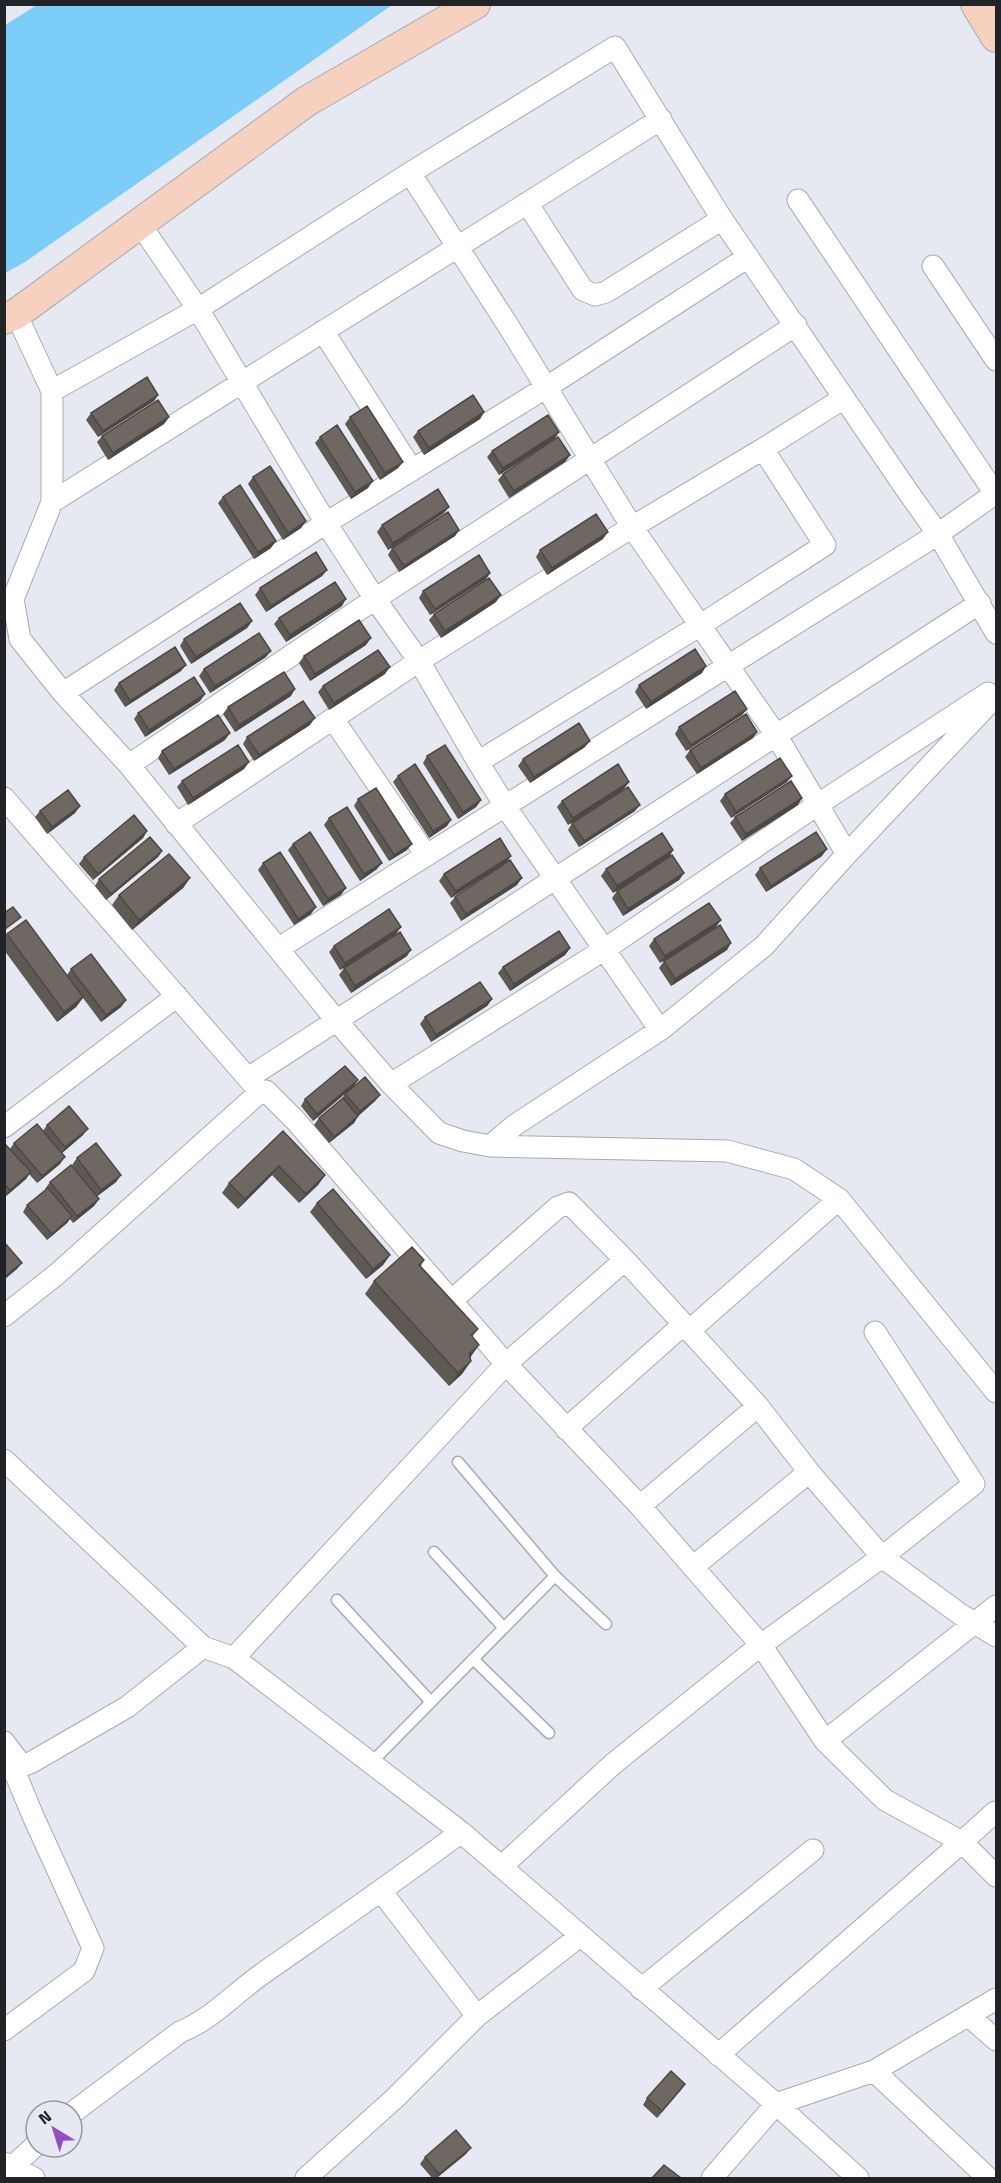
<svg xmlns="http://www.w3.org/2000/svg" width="1001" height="2183" viewBox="0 0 1001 2183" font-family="'Titillium Web',sans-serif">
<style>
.water{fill:#7ccdf8}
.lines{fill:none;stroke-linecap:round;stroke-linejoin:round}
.lane-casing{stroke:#a8aab3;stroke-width:13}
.street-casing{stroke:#a8aab3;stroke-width:23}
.secondary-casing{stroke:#a8aab3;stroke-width:32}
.lane{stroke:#fff;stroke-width:10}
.street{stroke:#fff;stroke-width:21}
.secondary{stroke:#f6d1c0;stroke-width:30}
.wall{fill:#5f5954}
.shaded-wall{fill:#4e4845}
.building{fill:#6f6762;stroke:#4e4845;stroke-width:1.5}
</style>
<rect width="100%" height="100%" fill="#e6e8f2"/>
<!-- water -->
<path class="water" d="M 37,5 L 37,4 L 392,5 L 25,262 L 5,273 L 5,25 Z"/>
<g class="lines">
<defs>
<path id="lane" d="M 458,1462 L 555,1576 L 606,1624
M 434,1552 L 504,1628
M 337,1600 L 431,1702
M 473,1659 L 549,1733
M 371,1763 L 555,1576"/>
<path id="street" d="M 410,173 L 509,327 L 632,527 L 776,735 L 847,854
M 798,200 L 996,495
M 527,203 L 583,290 L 595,295 L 606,292 L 722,219
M 140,224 L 198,309 L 326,523 L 375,599 L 419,661 L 478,762 L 505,806 L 660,1030
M 933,266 L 996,360
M 16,314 L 52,391
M 323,331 L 412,470
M 52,502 L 661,119
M 996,633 L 938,534 L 906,489 L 722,219 L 615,47 L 410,173 L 198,309 L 52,391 L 52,502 L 13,599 L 20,639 L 63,693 L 129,765 L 336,1020 L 391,1084 L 439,1133 L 463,1141 L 490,1146 L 515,1125 L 660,1030 L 764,946 L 847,854 L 996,696
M 63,693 L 326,523 L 547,387 L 748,257
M 333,719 L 426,855
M 478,762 L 699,626 L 825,545 L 763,449
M 129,765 L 375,599 L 796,325
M 4,798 L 260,1092 L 266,1091 L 295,1120 L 506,1364 L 625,1260 L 758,1406 L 809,1472 L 882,1557 L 960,1614 L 996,1636
M 176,824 L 419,661 L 632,527 L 763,449 L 844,398
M 279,948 L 938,534 L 996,493
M 248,1078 L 980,603
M 391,1084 L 605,949 L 817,805 L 988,693
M 4,1127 L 177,996
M 490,1146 L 727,1151 L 794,1169 L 839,1199 L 996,1392
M 451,1301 L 558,1207 L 569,1203 L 625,1260
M 4,1316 L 57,1274 L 260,1092
M 690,1330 L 839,1199
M 566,1429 L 684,1324
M 4,1460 L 203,1647 L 234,1658 L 461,1832 L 776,2104 L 858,2178
M 640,1506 L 758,1406
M 694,1566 L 809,1472
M 234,1658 L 506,1364 L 640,1506 L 761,1645 L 613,1764 L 501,1867
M 825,1741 L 761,1645 L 882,1557 L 974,1484 L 875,1332
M 4,1742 L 22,1766 L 10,1770
M 22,1766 L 32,1762 L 127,1707 L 203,1647
M 996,1813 L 995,1812 L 962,1842 L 996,1876
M 381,1891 L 477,2016
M 641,1989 L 813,1850
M 969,2016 L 996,2040
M 4,2030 L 84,1971 L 93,1948 L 33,1816 L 13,1768
M 718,2055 L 962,1842 L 885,1800 L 825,1741 L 996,1606
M 874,2071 L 988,2178
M 72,2113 L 180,2032 C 211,2020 235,1993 262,1974 C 329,1927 396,1881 461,1832
M 4,2163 L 34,2178
M 11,2168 L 36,2145
M 306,2178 L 394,2099 L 477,2016 L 580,1936
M 712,2178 L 776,2104 L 874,2071 L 996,1999"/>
<path id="secondary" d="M 976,4 L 996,37
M 4,319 L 16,314 L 307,101 L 475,4"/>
</defs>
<!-- lane casing -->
<use href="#lane" class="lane-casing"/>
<!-- street casing -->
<use href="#street" class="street-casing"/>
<!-- secondary casing -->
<use href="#secondary" class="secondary-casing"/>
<!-- lane -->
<use href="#lane" class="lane"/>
<!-- street -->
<use href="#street" class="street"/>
<!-- secondary -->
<use href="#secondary" class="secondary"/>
</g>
<!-- wall -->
<path class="wall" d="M 158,395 L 154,401 L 98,437 L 86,420 L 91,413 Z
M 484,412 L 480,419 L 424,455 L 413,437 L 418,431 Z
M 169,417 L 164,424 L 108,460 L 97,442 L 102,436 Z
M 350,417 L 403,462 L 398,468 L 380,480 L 345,424 Z
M 320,437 L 368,488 L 351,499 L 315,443 Z
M 555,439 L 499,475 L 487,457 L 492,451 Z
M 570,455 L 565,462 L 509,498 L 498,480 L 503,474 Z
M 253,477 L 306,521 L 301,528 L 283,540 L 248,484 Z
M 223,497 L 271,548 L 254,559 L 218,503 Z
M 444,513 L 388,550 L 377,532 L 382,525 Z
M 459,530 L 455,536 L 399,572 L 388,555 L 392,548 Z
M 603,539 L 547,575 L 536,557 L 540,550 Z
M 327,570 L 322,576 L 266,612 L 255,595 L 260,588 Z
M 490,573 L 486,579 L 430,615 L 419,598 L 423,591 Z
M 496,602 L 441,638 L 429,620 L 434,614 Z
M 342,606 L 286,642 L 274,624 L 279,618 Z
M 252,621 L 247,628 L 191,664 L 180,646 L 184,639 Z
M 366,645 L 310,681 L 299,663 L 304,656 Z
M 266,657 L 210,693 L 199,676 L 204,669 Z
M 706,666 L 702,673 L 646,709 L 635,692 L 639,685 Z
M 181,671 L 125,707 L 114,690 L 119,683 Z
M 385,674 L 329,710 L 318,692 L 323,686 Z
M 205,694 L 200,701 L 145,737 L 134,719 L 138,713 Z
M 291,696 L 235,732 L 223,714 L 228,707 Z
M 747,709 L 742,715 L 686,751 L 675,734 L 679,727 Z
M 310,725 L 254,761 L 243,744 L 247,737 Z
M 753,738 L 697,774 L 685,757 L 690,750 Z
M 225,740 L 169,775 L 158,758 L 162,751 Z
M 585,747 L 530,783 L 518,766 L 523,759 Z
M 427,756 L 481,800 L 476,807 L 458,819 L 423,763 Z
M 249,762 L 244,769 L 188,805 L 177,787 L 182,781 Z
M 398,776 L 447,826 L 429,838 L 393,782 Z
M 787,782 L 731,818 L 720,801 L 725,794 Z
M 624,789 L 568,825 L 557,807 L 562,801 Z
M 358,799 L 407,850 L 389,861 L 354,806 Z
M 798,805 L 742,841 L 730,823 L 735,817 Z
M 80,806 L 75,813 L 47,834 L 35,817 L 40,811 Z
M 635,811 L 579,847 L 568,830 L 572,823 Z
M 329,818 L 377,869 L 360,881 L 324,825 Z
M 147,831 L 143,838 L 93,880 L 79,864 L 84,857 Z
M 293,844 L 341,895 L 323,906 L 288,850 Z
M 673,850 L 669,857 L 613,893 L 601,876 L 606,869 Z
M 162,851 L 158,857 L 106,900 L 95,886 L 99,879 Z
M 822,856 L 766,892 L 755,875 L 760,868 Z
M 507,862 L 451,898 L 439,881 L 444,874 Z
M 263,863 L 311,914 L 294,925 L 258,870 Z
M 684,873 L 679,880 L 623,916 L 612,898 L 617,891 Z
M 190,878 L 183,888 L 132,930 L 112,905 L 119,895 Z
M 517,885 L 461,921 L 450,903 L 455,897 Z
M 716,927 L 660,963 L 649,946 L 654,939 Z
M 7,934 L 67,975 L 71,969 L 126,1000 L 121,1007 L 101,1022 L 83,998 L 76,1007 L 57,1022 L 4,950 L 4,937 Z
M 396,934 L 340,970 L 329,952 L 334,946 Z
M 570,948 L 565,955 L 510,991 L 498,973 L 503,967 Z
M 727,950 L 671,986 L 659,968 L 664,961 Z
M 407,956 L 351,993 L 339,975 L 344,968 Z
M 492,999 L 487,1006 L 431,1042 L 420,1024 L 425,1017 Z
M 358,1080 L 353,1087 L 313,1121 L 301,1106 L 305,1099 Z
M 345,1094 L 380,1095 L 375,1101 L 358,1116 L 354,1123 L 329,1143 L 314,1125 L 319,1118 L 341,1100 Z
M 47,1125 L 83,1135 L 62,1153 L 60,1164 L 37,1183 L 29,1174 L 26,1179 L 5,1197 L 4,1196 L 4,1143 L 10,1149 L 14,1143 L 43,1131 Z
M 283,1131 L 325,1175 L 318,1185 L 299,1203 L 272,1175 L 238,1209 L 222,1193 L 229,1183 Z
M 77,1158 L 121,1175 L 116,1182 L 96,1197 L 72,1165 Z
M 50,1182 L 99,1199 L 94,1206 L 73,1223 L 70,1219 L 67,1223 L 47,1240 L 23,1212 L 27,1205 L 46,1190 L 45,1189 Z
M 317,1203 L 390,1255 L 383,1265 L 366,1279 L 310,1212 Z
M 424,1260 L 421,1266 L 478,1329 L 472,1337 L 470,1358 L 471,1361 L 462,1374 L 449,1386 L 365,1294 L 374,1281 Z
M 685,2084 L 657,2118 L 643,2105 L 647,2098 Z
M 466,2154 L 437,2178 L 432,2178 L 420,2164 L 425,2157 Z"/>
<!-- shaded-wall -->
<path class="shaded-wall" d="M 158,395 L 154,401 L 98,437 L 103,431 Z
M 484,412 L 480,419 L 424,455 L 429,448 Z
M 169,417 L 164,424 L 108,460 L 113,453 Z
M 559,432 L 555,439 L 499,475 L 503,468 Z
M 570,455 L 565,462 L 509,498 L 514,491 Z
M 403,462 L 398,468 L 380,480 L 385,473 Z
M 373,481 L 368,488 L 351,499 L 355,492 Z
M 449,507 L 444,513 L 388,550 L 393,543 Z
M 306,521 L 301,528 L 283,540 L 288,533 Z
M 459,530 L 455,536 L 399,572 L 404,566 Z
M 608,532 L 603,539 L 547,575 L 552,568 Z
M 276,541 L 271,548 L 254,559 L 258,552 Z
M 327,570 L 322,576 L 266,612 L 271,606 Z
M 490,573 L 486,579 L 430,615 L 435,609 Z
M 501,595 L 496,602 L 441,638 L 445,631 Z
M 346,599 L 342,606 L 286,642 L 290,635 Z
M 252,621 L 247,628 L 191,664 L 196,657 Z
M 371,638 L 366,645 L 310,681 L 315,674 Z
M 271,651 L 266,657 L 210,693 L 215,686 Z
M 186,665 L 181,671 L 125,707 L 130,701 Z
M 706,666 L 702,673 L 646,709 L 651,702 Z
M 390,667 L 385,674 L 329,710 L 334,703 Z
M 295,689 L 291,696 L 235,732 L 239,725 Z
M 205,694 L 200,701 L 145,737 L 149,730 Z
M 747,709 L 742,715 L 686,751 L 691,745 Z
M 315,718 L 310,725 L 254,761 L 259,755 Z
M 757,732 L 753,738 L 697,774 L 701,768 Z
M 230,733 L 225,740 L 169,775 L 174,769 Z
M 590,741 L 585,747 L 530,783 L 534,777 Z
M 249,762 L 244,769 L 188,805 L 193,798 Z
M 792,776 L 787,782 L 731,818 L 736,812 Z
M 629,782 L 624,789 L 568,825 L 573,818 Z
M 802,798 L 798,805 L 742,841 L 746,834 Z
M 481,800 L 476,807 L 458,819 L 463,812 Z
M 640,805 L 635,811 L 579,847 L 584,841 Z
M 80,806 L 75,813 L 47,834 L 52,827 Z
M 451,820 L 447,826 L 429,838 L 433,831 Z
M 147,831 L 143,838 L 93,880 L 98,874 Z
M 412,844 L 407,850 L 389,861 L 394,855 Z
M 827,849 L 822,856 L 766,892 L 771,886 Z
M 673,850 L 669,857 L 613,893 L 617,886 Z
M 162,851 L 158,857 L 106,900 L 111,894 Z
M 511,856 L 507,862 L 451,898 L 456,891 Z
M 382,863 L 377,869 L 360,881 L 364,874 Z
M 684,873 L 679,880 L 623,916 L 628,909 Z
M 190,878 L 183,888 L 132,930 L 139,920 Z
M 522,878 L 517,885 L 461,921 L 466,914 Z
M 346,888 L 341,895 L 323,906 L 328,899 Z
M 316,907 L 311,914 L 294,925 L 298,919 Z
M 721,920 L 716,927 L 660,963 L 665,956 Z
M 401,927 L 396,934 L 340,970 L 345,963 Z
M 731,943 L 727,950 L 671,986 L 675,979 Z
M 570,948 L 565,955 L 510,991 L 514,984 Z
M 411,950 L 407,956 L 351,993 L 355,986 Z
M 83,997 L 76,1007 L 57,1022 L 64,1012 Z
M 492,999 L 487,1006 L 431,1042 L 436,1035 Z
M 126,1000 L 121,1007 L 101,1022 L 106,1015 Z
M 358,1080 L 353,1087 L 313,1121 L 317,1114 Z
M 380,1095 L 375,1101 L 356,1118 L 360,1111 Z
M 358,1116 L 354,1123 L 329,1143 L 334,1137 Z
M 88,1129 L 83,1135 L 61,1154 L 65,1147 Z
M 65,1157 L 60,1164 L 37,1183 L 42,1176 Z
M 279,1166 L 272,1175 L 238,1209 L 245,1199 Z
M 31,1172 L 26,1179 L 5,1197 L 10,1190 Z
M 121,1175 L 116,1182 L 96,1197 L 101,1190 Z
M 325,1175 L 318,1185 L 299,1203 L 306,1194 Z
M 99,1199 L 94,1206 L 73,1223 L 77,1216 Z
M 72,1216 L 67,1223 L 47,1240 L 52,1234 Z
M 390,1255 L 383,1265 L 366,1279 L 373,1269 Z
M 22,1263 L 17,1269 L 4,1280 L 4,1277 Z
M 479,1345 L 470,1358 L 469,1354 Z
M 471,1361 L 462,1374 L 449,1386 L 458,1373 Z
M 685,2084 L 681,2090 L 657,2118 L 662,2111 Z
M 471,2148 L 466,2154 L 436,2178 L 439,2174 Z"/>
<!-- building -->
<path class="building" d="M 147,377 L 158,395 L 103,431 L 91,413 Z
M 473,395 L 484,412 L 429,448 L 418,431 Z
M 158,400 L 169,417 L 113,453 L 102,436 Z
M 367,406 L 403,462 L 385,473 L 350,417 Z
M 548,415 L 559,432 L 503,468 L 492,451 Z
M 337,425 L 373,481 L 355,492 L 320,437 Z
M 558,437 L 570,455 L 514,491 L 503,474 Z
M 270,466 L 306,521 L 288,533 L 253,477 Z
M 240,485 L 276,541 L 258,552 L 223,497 Z
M 438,489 L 449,507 L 393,543 L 382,525 Z
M 448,512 L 459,530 L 404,566 L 392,548 Z
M 596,514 L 608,532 L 552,568 L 540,550 Z
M 316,552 L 327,570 L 271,606 L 260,588 Z
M 479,555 L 490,573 L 435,609 L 423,591 Z
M 489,578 L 501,595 L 445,631 L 434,614 Z
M 335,582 L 346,599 L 290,635 L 279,618 Z
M 240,603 L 252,621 L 196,657 L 184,639 Z
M 359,620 L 371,638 L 315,674 L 304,656 Z
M 259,633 L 271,651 L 215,686 L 204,669 Z
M 175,647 L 186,665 L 130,701 L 119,683 Z
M 695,649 L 706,666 L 651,702 L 639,685 Z
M 378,650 L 390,667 L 334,703 L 323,686 Z
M 284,672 L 295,689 L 239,725 L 228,707 Z
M 194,677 L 205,694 L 149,730 L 138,713 Z
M 735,691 L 747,709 L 691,745 L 679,727 Z
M 303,701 L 315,718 L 259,755 L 247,737 Z
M 746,714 L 757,732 L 701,768 L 690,750 Z
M 218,715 L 230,733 L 174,769 L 162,751 Z
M 579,723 L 590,741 L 534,777 L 523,759 Z
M 238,745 L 249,762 L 193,798 L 182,781 Z
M 445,745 L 481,800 L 463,812 L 427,756 Z
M 780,758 L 792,776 L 736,812 L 725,794 Z
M 415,764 L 451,820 L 433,831 L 398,776 Z
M 618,764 L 629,782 L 573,818 L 562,801 Z
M 791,781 L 802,798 L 746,834 L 735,817 Z
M 628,787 L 640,805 L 584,841 L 572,823 Z
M 376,788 L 412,844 L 394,855 L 358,799 Z
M 68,790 L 80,806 L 52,827 L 40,811 Z
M 347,807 L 382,863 L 364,874 L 329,818 Z
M 134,815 L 147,831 L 98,874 L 84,857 Z
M 310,832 L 346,888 L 328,899 L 293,844 Z
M 816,832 L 827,849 L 771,886 L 760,868 Z
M 662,833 L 673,850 L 617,886 L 606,869 Z
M 150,837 L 162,851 L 111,894 L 99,879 Z
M 500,838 L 511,856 L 456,891 L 444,874 Z
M 280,852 L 316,907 L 298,919 L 263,863 Z
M 169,854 L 190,878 L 139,920 L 119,895 Z
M 672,855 L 684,873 L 628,909 L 617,891 Z
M 510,860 L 522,878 L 466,914 L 455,897 Z
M 709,903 L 721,920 L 665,956 L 654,939 Z
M 13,907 L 21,917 L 5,929 L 4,913 Z
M 389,909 L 401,927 L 345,963 L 334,946 Z
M 26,920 L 83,997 L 64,1012 L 7,934 Z
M 720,925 L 731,943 L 675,979 L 664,961 Z
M 559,931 L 570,948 L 514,984 L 503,967 Z
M 400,932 L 411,950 L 355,986 L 344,968 Z
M 91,954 L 126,1000 L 106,1015 L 71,969 Z
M 480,982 L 492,999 L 436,1035 L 425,1017 Z
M 345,1066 L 358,1080 L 317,1114 L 305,1099 Z
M 365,1077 L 380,1095 L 360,1111 L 345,1094 Z
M 343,1098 L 358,1116 L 334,1137 L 319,1118 Z
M 69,1106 L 88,1129 L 65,1147 L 47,1125 Z
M 37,1124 L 65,1157 L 42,1176 L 14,1143 Z
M 283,1131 L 325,1175 L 306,1194 L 279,1166 L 245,1199 L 229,1183 Z
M 4,1143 L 31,1172 L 10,1190 L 4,1184 Z
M 96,1143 L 121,1175 L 101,1190 L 77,1158 Z
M 71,1165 L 99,1199 L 77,1216 L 50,1182 Z
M 48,1188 L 72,1216 L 52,1234 L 27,1205 Z
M 333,1189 L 390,1255 L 373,1269 L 317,1203 Z
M 4,1242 L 22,1263 L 4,1277 Z
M 412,1247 L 424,1260 L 419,1265 L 478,1329 L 471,1335 L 479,1345 L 469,1354 L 471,1361 L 458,1373 L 374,1281 Z
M 671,2071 L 685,2084 L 662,2111 L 647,2098 Z
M 456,2130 L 471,2148 L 439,2174 L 425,2157 Z
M 664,2165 L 681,2178 L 652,2178 Z"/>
<!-- border -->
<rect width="1001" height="2183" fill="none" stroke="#222326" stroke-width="12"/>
<!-- north arrow -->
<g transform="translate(54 2129) rotate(322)"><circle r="28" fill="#e6e8f2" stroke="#9899a0" stroke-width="1.5"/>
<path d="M0-4.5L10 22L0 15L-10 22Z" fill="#954ec2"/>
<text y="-9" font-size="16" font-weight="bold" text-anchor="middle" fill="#222326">N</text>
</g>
</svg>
